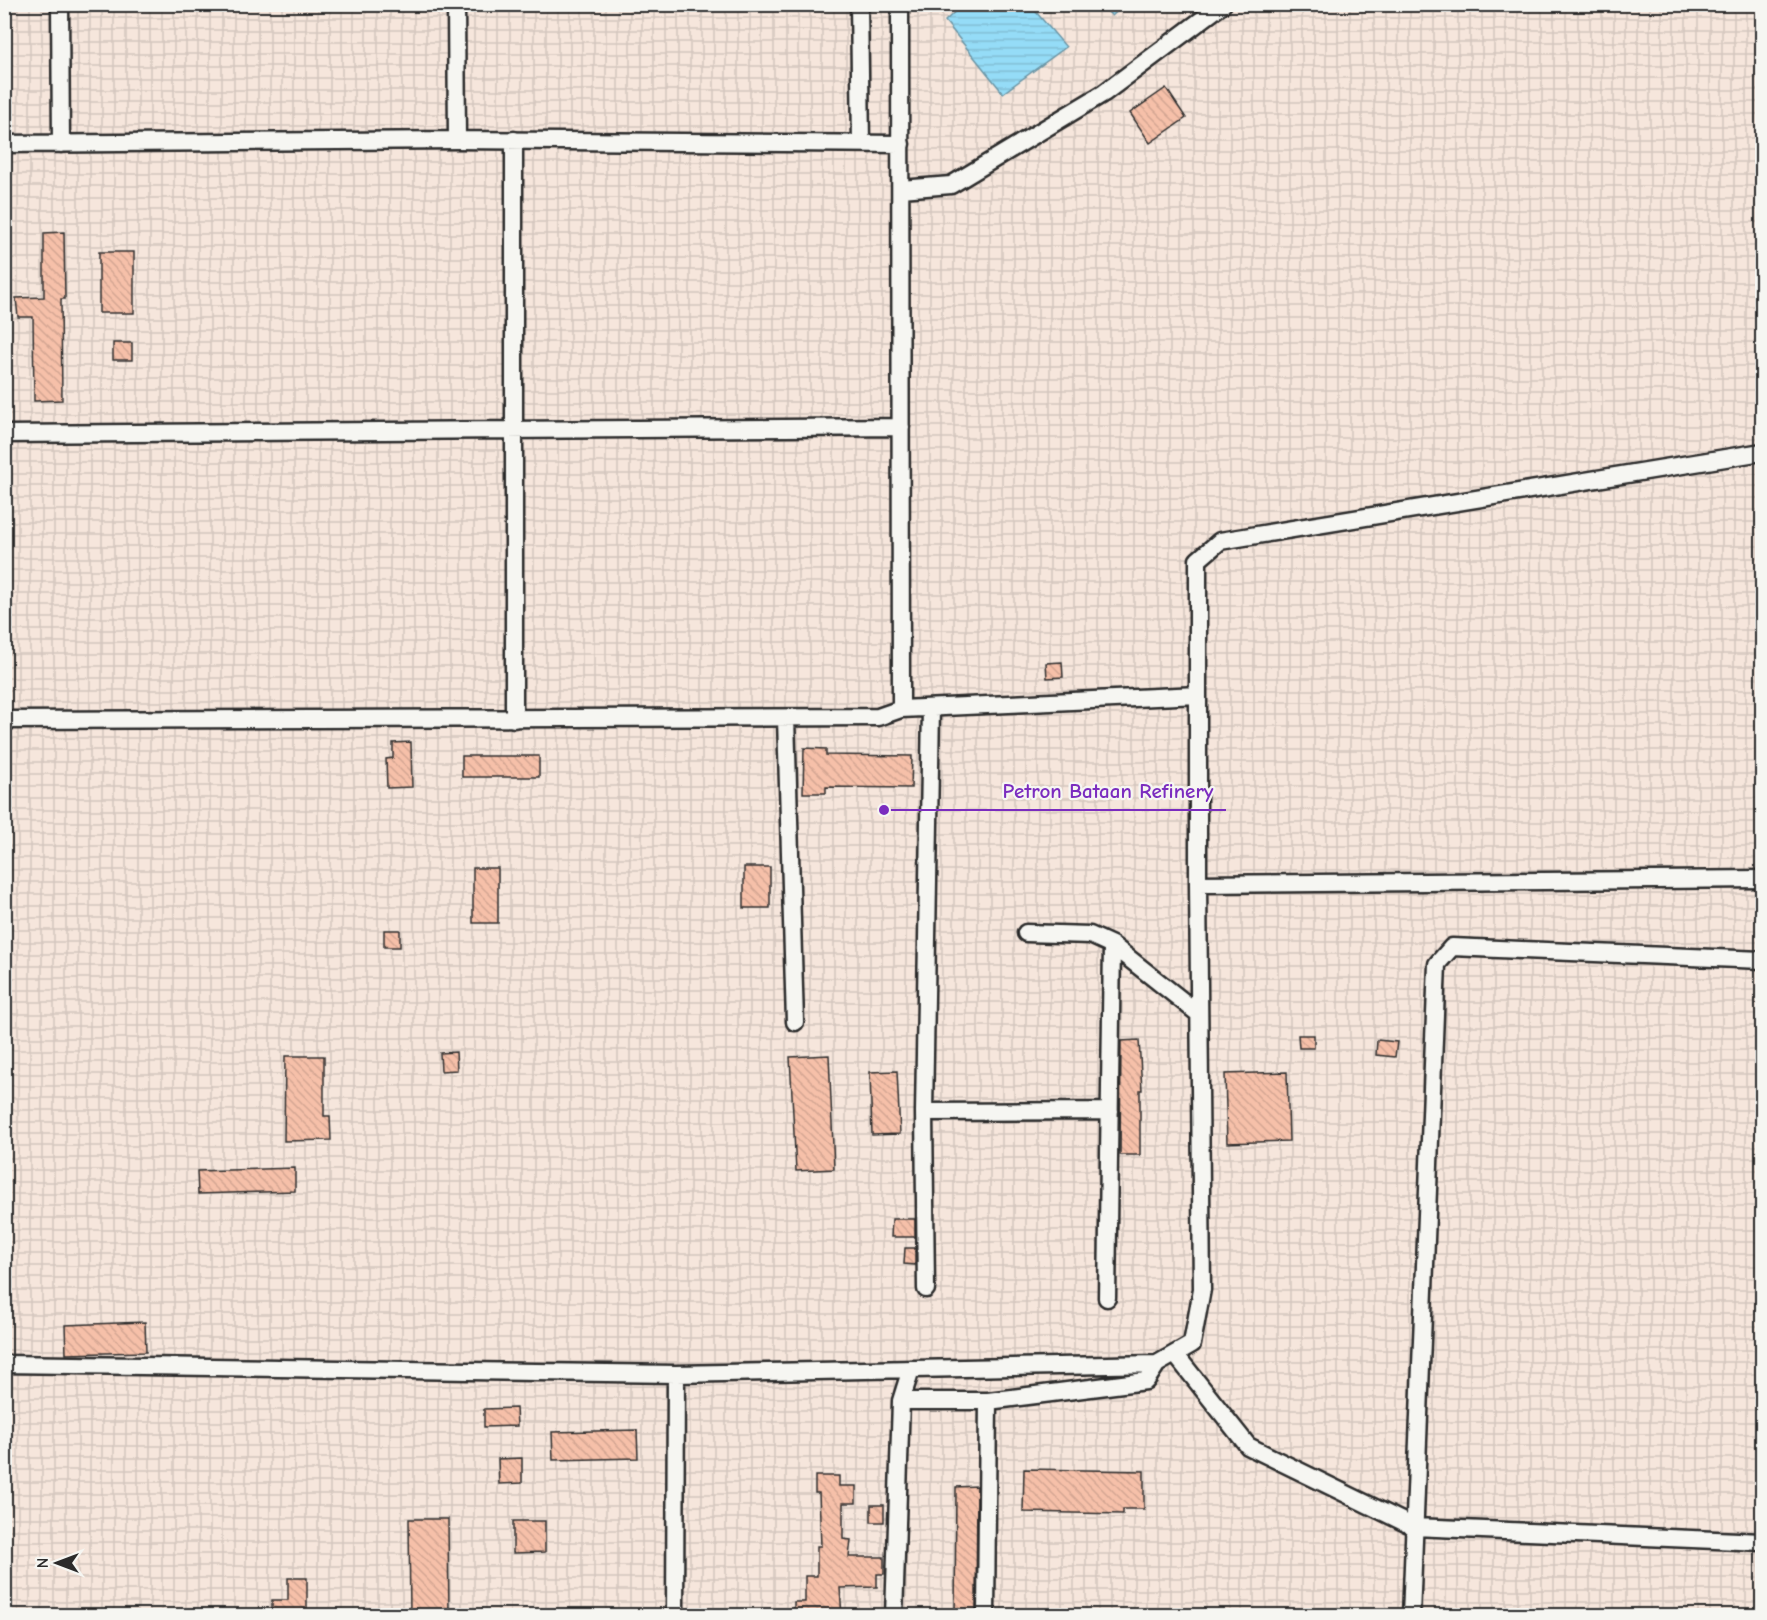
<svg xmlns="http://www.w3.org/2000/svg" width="1767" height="1620" viewBox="0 0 1767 1620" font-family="'Comic Neue',sans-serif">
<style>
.industrial{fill:url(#industrial-grid)}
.water{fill:url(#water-rules);stroke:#6b95a5;stroke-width:1.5}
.building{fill:url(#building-back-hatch);stroke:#2b2b2b;stroke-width:1.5}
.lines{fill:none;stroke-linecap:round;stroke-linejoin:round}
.minor-casing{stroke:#2b2b2b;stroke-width:21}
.minor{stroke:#f6f6f2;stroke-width:16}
.leader{fill:none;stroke:#7b2cbf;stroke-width:2}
.callout-dot{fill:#7b2cbf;stroke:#f6f6f2;stroke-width:2}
.callout-label{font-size:21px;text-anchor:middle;font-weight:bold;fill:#7b2cbf;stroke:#f6f6f2;stroke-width:4.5;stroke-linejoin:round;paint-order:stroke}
</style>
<defs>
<pattern id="industrial-grid" width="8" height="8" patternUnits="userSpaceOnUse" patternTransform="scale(1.5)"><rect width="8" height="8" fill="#f6e6dc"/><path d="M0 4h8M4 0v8" fill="none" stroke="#d3c5bd"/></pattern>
<pattern id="water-rules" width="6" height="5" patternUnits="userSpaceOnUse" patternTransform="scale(1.5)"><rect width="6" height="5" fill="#95dcf7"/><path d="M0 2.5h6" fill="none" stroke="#81bdd4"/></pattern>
<pattern id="building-back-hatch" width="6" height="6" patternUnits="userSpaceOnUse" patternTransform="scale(1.5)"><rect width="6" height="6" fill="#f6c0a9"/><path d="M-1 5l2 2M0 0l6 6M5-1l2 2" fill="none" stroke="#d3a592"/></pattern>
</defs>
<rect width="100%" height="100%" fill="#f6f6f2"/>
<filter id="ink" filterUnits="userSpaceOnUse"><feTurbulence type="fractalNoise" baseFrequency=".0167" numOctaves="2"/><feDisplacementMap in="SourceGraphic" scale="12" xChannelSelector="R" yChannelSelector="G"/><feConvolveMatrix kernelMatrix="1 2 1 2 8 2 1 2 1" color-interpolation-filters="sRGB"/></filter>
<g filter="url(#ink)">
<!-- industrial -->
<path class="industrial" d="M 5,5 L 1762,5 L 1762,1615 L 5,1615 Z"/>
<!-- water -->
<path class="water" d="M 963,4 L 1030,5 L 1066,47 L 1003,93 L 945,21 Z
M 1101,5 L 1124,5 L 1112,16 Z"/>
<!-- building -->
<path class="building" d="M 1166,88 L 1186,118 L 1150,143 L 1130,113 Z
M 64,232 L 65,299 L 61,299 L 62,400 L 34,401 L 33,317 L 18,317 L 16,298 L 44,297 L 44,233 Z
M 99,252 L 134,252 L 134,313 L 99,313 Z
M 113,343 L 132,343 L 132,360 L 113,360 Z
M 1062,662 L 1063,677 L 1047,678 L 1046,663 Z
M 411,742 L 412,787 L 387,788 L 386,759 L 393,758 L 393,743 Z
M 804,748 L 826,749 L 826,755 L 912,756 L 911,788 L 826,787 L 826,793 L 803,793 Z
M 462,756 L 539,756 L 539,777 L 462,777 Z
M 744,867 L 770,867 L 770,908 L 744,908 Z
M 473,868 L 498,868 L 498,923 L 473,923 Z
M 384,930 L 400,930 L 400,947 L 384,947 Z
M 1298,1035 L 1314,1035 L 1314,1048 L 1299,1048 Z
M 1139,1040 L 1142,1090 L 1140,1090 L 1140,1155 L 1120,1155 L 1121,1041 Z
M 1377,1040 L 1397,1042 L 1395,1057 L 1376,1055 Z
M 456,1052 L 457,1070 L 441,1071 L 440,1053 Z
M 829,1055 L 834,1169 L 796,1171 L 790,1057 Z
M 285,1056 L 324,1056 L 324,1116 L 330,1116 L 331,1140 L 284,1141 Z
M 897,1071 L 900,1134 L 872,1135 L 870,1072 Z
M 1287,1072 L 1289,1141 L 1227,1143 L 1225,1074 Z
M 295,1168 L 295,1191 L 198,1194 L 197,1171 Z
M 892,1219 L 915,1219 L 915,1237 L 891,1237 Z
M 905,1248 L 915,1248 L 915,1265 L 904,1264 Z
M 145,1322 L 146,1352 L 66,1354 L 65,1325 Z
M 516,1408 L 517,1426 L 484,1427 L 484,1409 Z
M 637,1430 L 638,1458 L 553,1460 L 552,1432 Z
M 522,1458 L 522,1483 L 499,1484 L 498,1459 Z
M 1024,1469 L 1144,1471 L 1144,1509 L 1123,1509 L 1123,1514 L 1023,1512 Z
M 815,1476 L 839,1476 L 839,1486 L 856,1486 L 856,1503 L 843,1503 L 843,1539 L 851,1540 L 849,1557 L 884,1557 L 884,1574 L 877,1574 L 877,1587 L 840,1588 L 842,1616 L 794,1616 L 794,1602 L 805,1602 L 805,1576 L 817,1576 L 817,1546 L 821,1546 L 819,1493 L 815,1493 Z
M 977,1486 L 976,1616 L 955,1616 L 956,1487 Z
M 871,1505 L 884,1505 L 884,1522 L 871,1522 Z
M 409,1519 L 448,1519 L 449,1616 L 410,1616 Z
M 513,1521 L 545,1521 L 545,1552 L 513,1553 Z
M 288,1578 L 307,1578 L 307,1616 L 272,1616 L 272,1600 L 288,1600 Z"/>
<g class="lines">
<defs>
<path id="minor" d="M 60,4 L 61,144
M 456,4 L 457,140
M 859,4 L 861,143
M 900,4 L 901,709 L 1198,695
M 514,140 L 514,719
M 4,144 L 457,140 L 901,144
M 901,189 L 951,185 L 1104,93 L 1223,4
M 4,434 L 901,427
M 786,718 L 795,1022
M 4,720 L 878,717 L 901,709
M 1198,884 L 1762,879
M 1026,933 L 1090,935 L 1112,945 L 1199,1014
M 924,1112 L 1110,1111
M 926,1289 L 924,1112 L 931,708
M 1107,1298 L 1112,945
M 1175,1354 L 1248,1446 L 1414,1527 L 1762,1542
M 4,1364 L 676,1374 L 1157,1364 L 1192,1344 L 1202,1289 L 1198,884 L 1198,560 L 1220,541 L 1762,452
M 901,1401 L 988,1401
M 675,1616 L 676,1374
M 894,1616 L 901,1401 L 911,1369
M 986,1616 L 988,1401 L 1146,1381 L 1157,1364
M 1411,1616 L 1437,964 L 1452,947 L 1762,960"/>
</defs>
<!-- minor casing -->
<use href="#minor" class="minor-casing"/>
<!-- minor -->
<use href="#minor" class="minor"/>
</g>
</g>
<!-- callouts -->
<path class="leader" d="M884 810L991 810H1226"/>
<circle class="callout-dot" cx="884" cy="810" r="6"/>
<g class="callout-label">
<text x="1108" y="798">Petron Bataan Refinery</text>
</g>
<!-- margin -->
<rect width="1767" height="1620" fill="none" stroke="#f6f6f2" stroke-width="24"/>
<rect x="12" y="12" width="1743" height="1596" fill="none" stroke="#2b2b2b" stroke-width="2" filter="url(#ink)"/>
<!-- north arrow -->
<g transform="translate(57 1563) rotate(270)" stroke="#f6f6f2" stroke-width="4.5" paint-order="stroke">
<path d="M0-4.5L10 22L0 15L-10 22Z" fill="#2b2b2b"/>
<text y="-9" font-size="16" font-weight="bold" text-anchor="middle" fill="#2b2b2b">N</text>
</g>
</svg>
